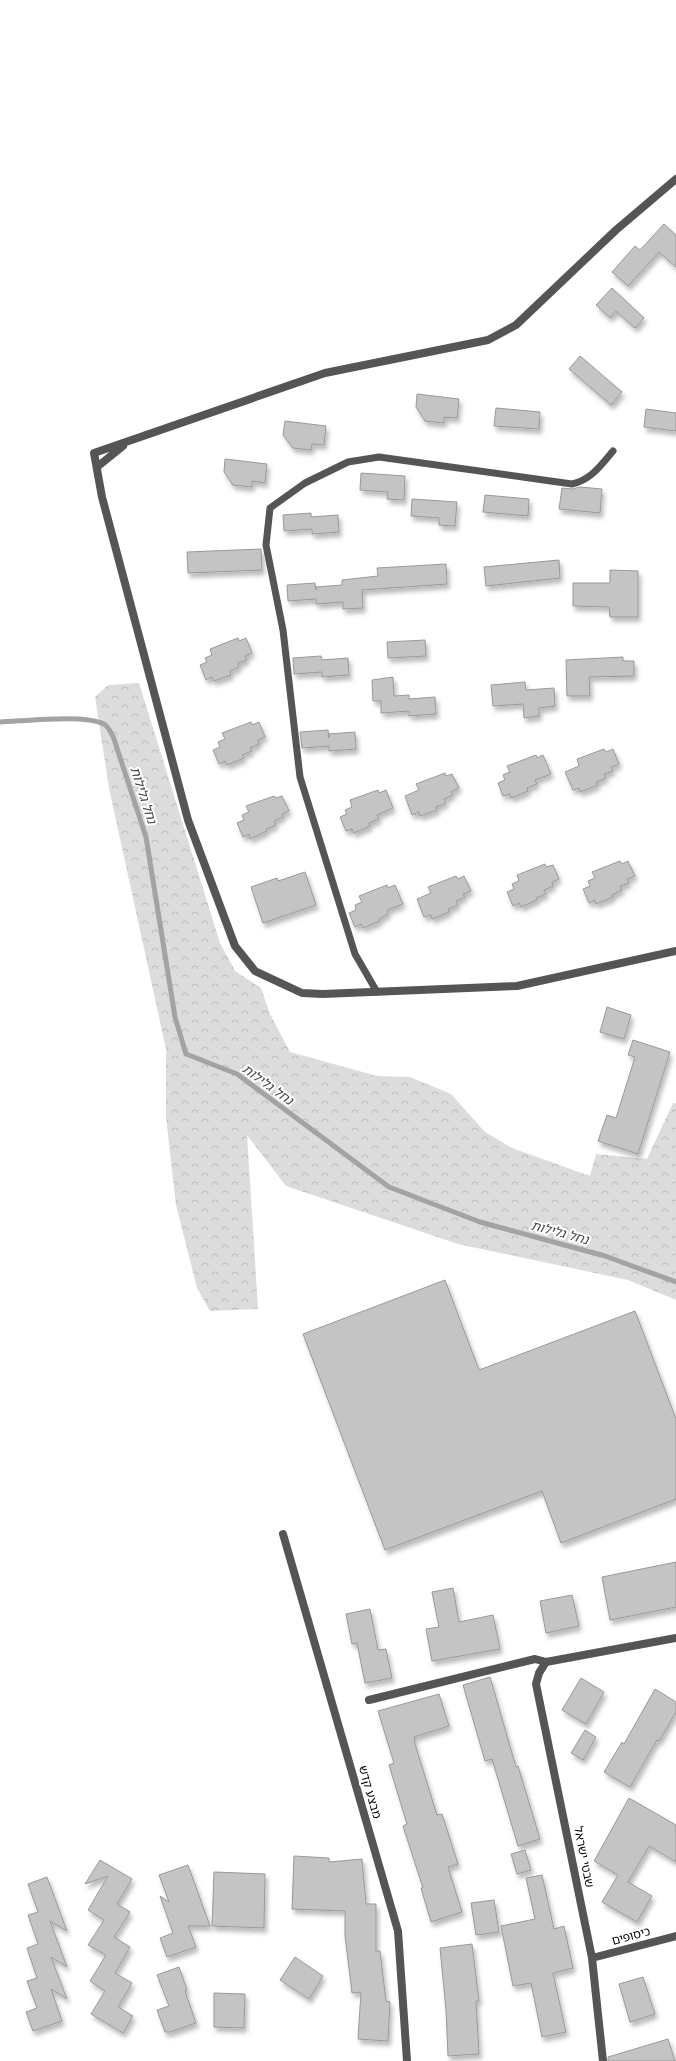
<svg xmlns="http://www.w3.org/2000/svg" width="676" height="2061" viewBox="0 0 676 2061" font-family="'DM Sans','Noto Sans Hebrew',sans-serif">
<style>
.forest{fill:url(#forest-crowns)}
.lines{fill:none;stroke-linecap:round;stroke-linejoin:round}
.stream{stroke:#a3a3a3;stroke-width:5}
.building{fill:#c4c4c4;stroke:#999;filter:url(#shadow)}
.service{stroke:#555;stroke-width:7}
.minor{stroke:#555;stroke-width:8}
.labels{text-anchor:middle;stroke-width:4;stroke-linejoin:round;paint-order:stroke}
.street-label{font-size:12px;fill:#000;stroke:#fff}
.water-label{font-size:13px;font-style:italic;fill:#444;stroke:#fff}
</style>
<defs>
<pattern id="forest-crowns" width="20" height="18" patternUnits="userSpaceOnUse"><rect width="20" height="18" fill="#dcdcdc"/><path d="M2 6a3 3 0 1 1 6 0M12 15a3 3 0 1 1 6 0" fill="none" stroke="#bbb"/></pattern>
<filter id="shadow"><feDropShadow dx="2.5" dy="4.5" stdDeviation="2" flood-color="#0004"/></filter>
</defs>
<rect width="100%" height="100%" fill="#fff"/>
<!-- forest -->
<path class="forest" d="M 139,683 L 220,943 L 235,971 L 261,988 L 270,1014 L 290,1052 L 377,1076 L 410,1077 L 451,1094 L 485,1132 L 512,1148 L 590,1176 L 596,1154 L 647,1159 L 673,1103 L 676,1103 L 676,1300 L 628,1280 L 458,1244 L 286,1186 L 247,1135 L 258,1309 L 210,1311 L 197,1288 L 176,1205 L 166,1117 L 166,1049 L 109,788 L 95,697 L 108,685 Z"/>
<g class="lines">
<!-- stream -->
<path class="stream" d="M 0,722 C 25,721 84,714 104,724 C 108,726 111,733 113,736 L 146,837 L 175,1017 L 186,1054 L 237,1074 L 389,1187 L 480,1222 L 605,1256 L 676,1282"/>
</g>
<!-- building -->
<path class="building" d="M 664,224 L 676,235 L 676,267 L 659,252 L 628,286 L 612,272 L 635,246 L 640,250 Z
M 612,288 L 644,318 L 635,328 L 616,311 L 610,318 L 596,305 Z
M 580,356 L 622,392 L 611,405 L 569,369 Z
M 417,394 L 459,399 L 457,418 L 444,417 L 444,423 L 425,421 L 416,407 Z
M 496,408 L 540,412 L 539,429 L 494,426 Z
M 646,409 L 676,413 L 676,431 L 644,427 Z
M 285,421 L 326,426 L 324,445 L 312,444 L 311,450 L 293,448 L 283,435 Z
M 225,459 L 267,464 L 265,483 L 252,481 L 252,487 L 233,485 L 224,472 Z
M 361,473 L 405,476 L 404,500 L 387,499 L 388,492 L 360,490 Z
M 580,487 L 602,489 L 600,513 L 559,509 L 562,488 L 572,489 Z
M 485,495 L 529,499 L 528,516 L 483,512 Z
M 412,499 L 457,502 L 455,526 L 439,525 L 439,518 L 411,516 Z
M 311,513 L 311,517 L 338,515 L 339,532 L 312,534 L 312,529 L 284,531 L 283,515 Z
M 261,549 L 262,570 L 188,573 L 187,552 Z
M 559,560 L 560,578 L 486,586 L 484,567 Z
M 446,564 L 447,584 L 362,590 L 363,608 L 343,609 L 343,602 L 316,604 L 316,599 L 288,601 L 287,585 L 315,583 L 316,590 L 316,587 L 342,585 L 342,580 L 378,576 L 377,568 Z
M 610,570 L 638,571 L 638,617 L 610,617 L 609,607 L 573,606 L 573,583 L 610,583 Z
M 238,638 L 239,641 L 246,638 L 252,653 L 245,656 L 247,660 L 238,663 L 239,667 L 230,671 L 231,675 L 214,681 L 212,677 L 206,680 L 200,665 L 207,662 L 205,658 L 212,655 L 210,649 Z
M 425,640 L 426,656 L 388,658 L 387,642 Z
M 321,656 L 322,660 L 348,658 L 349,675 L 322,677 L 322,672 L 294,674 L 293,658 Z
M 623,657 L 623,661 L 634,661 L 634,676 L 589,677 L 590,696 L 567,696 L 566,660 Z
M 393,677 L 394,696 L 409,695 L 409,699 L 435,697 L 436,714 L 409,716 L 409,711 L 381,713 L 381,701 L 373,701 L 372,680 Z
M 525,682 L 526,690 L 554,688 L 555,706 L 539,708 L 539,716 L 524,718 L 523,704 L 493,706 L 491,685 Z
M 251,722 L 252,725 L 259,722 L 265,737 L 258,740 L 259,744 L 250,748 L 252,751 L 242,755 L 244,758 L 227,765 L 225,761 L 219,764 L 213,750 L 220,747 L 218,742 L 225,739 L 222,733 Z
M 328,730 L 329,738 L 329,734 L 355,732 L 356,749 L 329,751 L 329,746 L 302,748 L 300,732 Z
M 604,749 L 606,752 L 613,749 L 619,764 L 611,767 L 613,771 L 604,774 L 606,778 L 596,782 L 598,785 L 580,792 L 579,788 L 573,790 L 565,772 L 579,766 L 577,759 Z
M 536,755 L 537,758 L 543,755 L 551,774 L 535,780 L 537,784 L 527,788 L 528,791 L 511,798 L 510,794 L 503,796 L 498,783 L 505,780 L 503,775 L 510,772 L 507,766 Z
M 445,773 L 446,776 L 452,774 L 459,788 L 451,792 L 453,795 L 444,799 L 446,803 L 436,807 L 437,810 L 420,816 L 419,812 L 412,815 L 405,796 L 419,790 L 416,784 Z
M 378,790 L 379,793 L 386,790 L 393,808 L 377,815 L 379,819 L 369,823 L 370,826 L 354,833 L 352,829 L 346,831 L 340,817 L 347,814 L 345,810 L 352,807 L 350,800 Z
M 274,796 L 276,798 L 282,796 L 289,811 L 282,814 L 283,817 L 274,821 L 276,825 L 266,829 L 267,831 L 250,839 L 249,834 L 243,837 L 237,823 L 244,820 L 242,815 L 249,812 L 246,806 Z
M 620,861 L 622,864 L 628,861 L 635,876 L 627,879 L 629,883 L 620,886 L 622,890 L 612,895 L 613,897 L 596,904 L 595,900 L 589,903 L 583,889 L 590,886 L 588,881 L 595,878 L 592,872 Z
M 545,864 L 546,867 L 553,865 L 559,879 L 552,882 L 553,886 L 544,890 L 546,894 L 536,898 L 537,900 L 521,907 L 519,903 L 513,906 L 507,892 L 514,889 L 512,884 L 519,881 L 517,875 Z
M 305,872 L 316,905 L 263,923 L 251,887 L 277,878 L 278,881 Z
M 456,876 L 458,879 L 464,876 L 471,891 L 463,894 L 465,897 L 456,901 L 458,905 L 448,909 L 449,912 L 432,919 L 431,915 L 424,917 L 417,899 L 431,893 L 428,887 Z
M 387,885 L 388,888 L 395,885 L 403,904 L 387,910 L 388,914 L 379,919 L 380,921 L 363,928 L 361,924 L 355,927 L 349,913 L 356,910 L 355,905 L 362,902 L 359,896 Z
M 607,1007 L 631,1015 L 624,1039 L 600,1032 Z
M 633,1040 L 670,1052 L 638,1154 L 598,1141 L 607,1115 L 616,1118 L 635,1057 L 628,1055 Z
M 445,1280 L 479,1370 L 635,1311 L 676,1419 L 676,1499 L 561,1543 L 542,1491 L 385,1550 L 303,1334 Z
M 676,1562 L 676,1607 L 610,1620 L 602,1577 Z
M 453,1588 L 459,1622 L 493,1615 L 500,1649 L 432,1661 L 426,1629 L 439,1627 L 432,1592 Z
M 572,1595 L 579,1626 L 546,1633 L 540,1601 Z
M 370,1609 L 378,1650 L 386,1649 L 392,1678 L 365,1683 L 357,1643 L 352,1644 L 346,1614 Z
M 490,1677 L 516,1767 L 518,1766 L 540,1839 L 518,1846 L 492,1759 L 485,1761 L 463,1685 Z
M 581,1678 L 604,1692 L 586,1724 L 562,1710 Z
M 655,1689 L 676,1702 L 676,1712 L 659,1741 L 657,1740 L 630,1787 L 604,1772 L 622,1742 L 624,1744 Z
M 439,1694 L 449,1726 L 414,1737 L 415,1744 L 437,1815 L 442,1814 L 458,1864 L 448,1867 L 462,1912 L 431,1922 L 421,1888 L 423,1888 L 403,1826 L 407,1824 L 389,1765 L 394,1763 L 378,1711 Z
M 585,1730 L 596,1737 L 583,1760 L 571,1753 Z
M 629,1798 L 676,1825 L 676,1862 L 649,1846 L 628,1882 L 652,1896 L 637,1922 L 602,1902 L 618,1875 L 594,1861 Z
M 525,1850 L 531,1870 L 517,1874 L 511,1854 Z
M 294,1856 L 329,1858 L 329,1862 L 362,1859 L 366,1904 L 376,1904 L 376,1951 L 380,1951 L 386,2001 L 390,2002 L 388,2041 L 358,2039 L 361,1992 L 352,1993 L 345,1936 L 345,1911 L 292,1909 Z
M 100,1860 L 132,1879 L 117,1904 L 130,1912 L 114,1937 L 130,1947 L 115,1973 L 132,1983 L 118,2007 L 133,2016 L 123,2033 L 91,2014 L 105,1991 L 90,1981 L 106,1955 L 88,1945 L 104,1920 L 88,1910 L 108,1876 L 85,1884 Z
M 188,1865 L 210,1926 L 188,1926 L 196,1947 L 167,1957 L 160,1938 L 173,1933 L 160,1896 L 169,1902 L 159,1875 Z
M 214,1872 L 265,1874 L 264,1928 L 212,1926 Z
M 542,1875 L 554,1929 L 564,1926 L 573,1968 L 553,1973 L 566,2032 L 542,2037 L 531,1983 L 513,1986 L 501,1926 L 535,1919 L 526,1878 Z
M 47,1877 L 67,1931 L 50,1921 L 67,1967 L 51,1957 L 67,1999 L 51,1989 L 62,2021 L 33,2031 L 26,2012 L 37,2008 L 27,1981 L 37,1978 L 27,1948 L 38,1944 L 28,1915 L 38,1912 L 28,1884 Z
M 494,1900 L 499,1932 L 476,1935 L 471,1903 Z
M 472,1944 L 479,2001 L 476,2001 L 479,2054 L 448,2056 L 446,2010 L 440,1948 Z
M 295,1957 L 323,1976 L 309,1999 L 280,1980 Z
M 179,1967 L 187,1990 L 185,1991 L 196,2023 L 170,2032 L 165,2032 L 157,2010 L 169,2006 L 157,1975 Z
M 643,1977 L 655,2014 L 630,2022 L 619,1984 Z
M 214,1993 L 245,1994 L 244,2028 L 214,2027 Z
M 668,2039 L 675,2061 L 608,2061 L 608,2057 Z"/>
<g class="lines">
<!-- service -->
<path class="service" d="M 377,992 L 355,954 L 300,777 L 283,630 L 266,545 L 270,508 L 305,483 L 348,462 L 379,457 L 572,484 C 591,480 601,465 613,451"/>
<!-- minor -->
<path class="minor" d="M 676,179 L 616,230 L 516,325 L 488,340 L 325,373 L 94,453 L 102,497 L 188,820 L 235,946 L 255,971 L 302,993 L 323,994 L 517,986 L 676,951
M 97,467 L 123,446
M 283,1534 L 398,1931 L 407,2061
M 546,1662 L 539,1673 L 536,1684 L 592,1958 L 603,2061
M 369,1700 L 535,1659 L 546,1662 L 676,1638
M 592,1958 L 676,1936"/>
</g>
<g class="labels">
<!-- street labels -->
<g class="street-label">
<text transform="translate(370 1792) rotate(74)" y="4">מבצע קדש</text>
<text transform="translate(584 1857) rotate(79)" y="4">שבטי ישראל</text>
<text transform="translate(631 1936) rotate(-15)" y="4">כיסופים</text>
</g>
<!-- water labels -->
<g class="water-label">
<text transform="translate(144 795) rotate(72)" y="5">נחל גלילות</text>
<text transform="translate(268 1084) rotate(36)" y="5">נחל גלילות</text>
<text transform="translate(560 1232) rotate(15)" y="5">נחל גלילות</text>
</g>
</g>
</svg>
